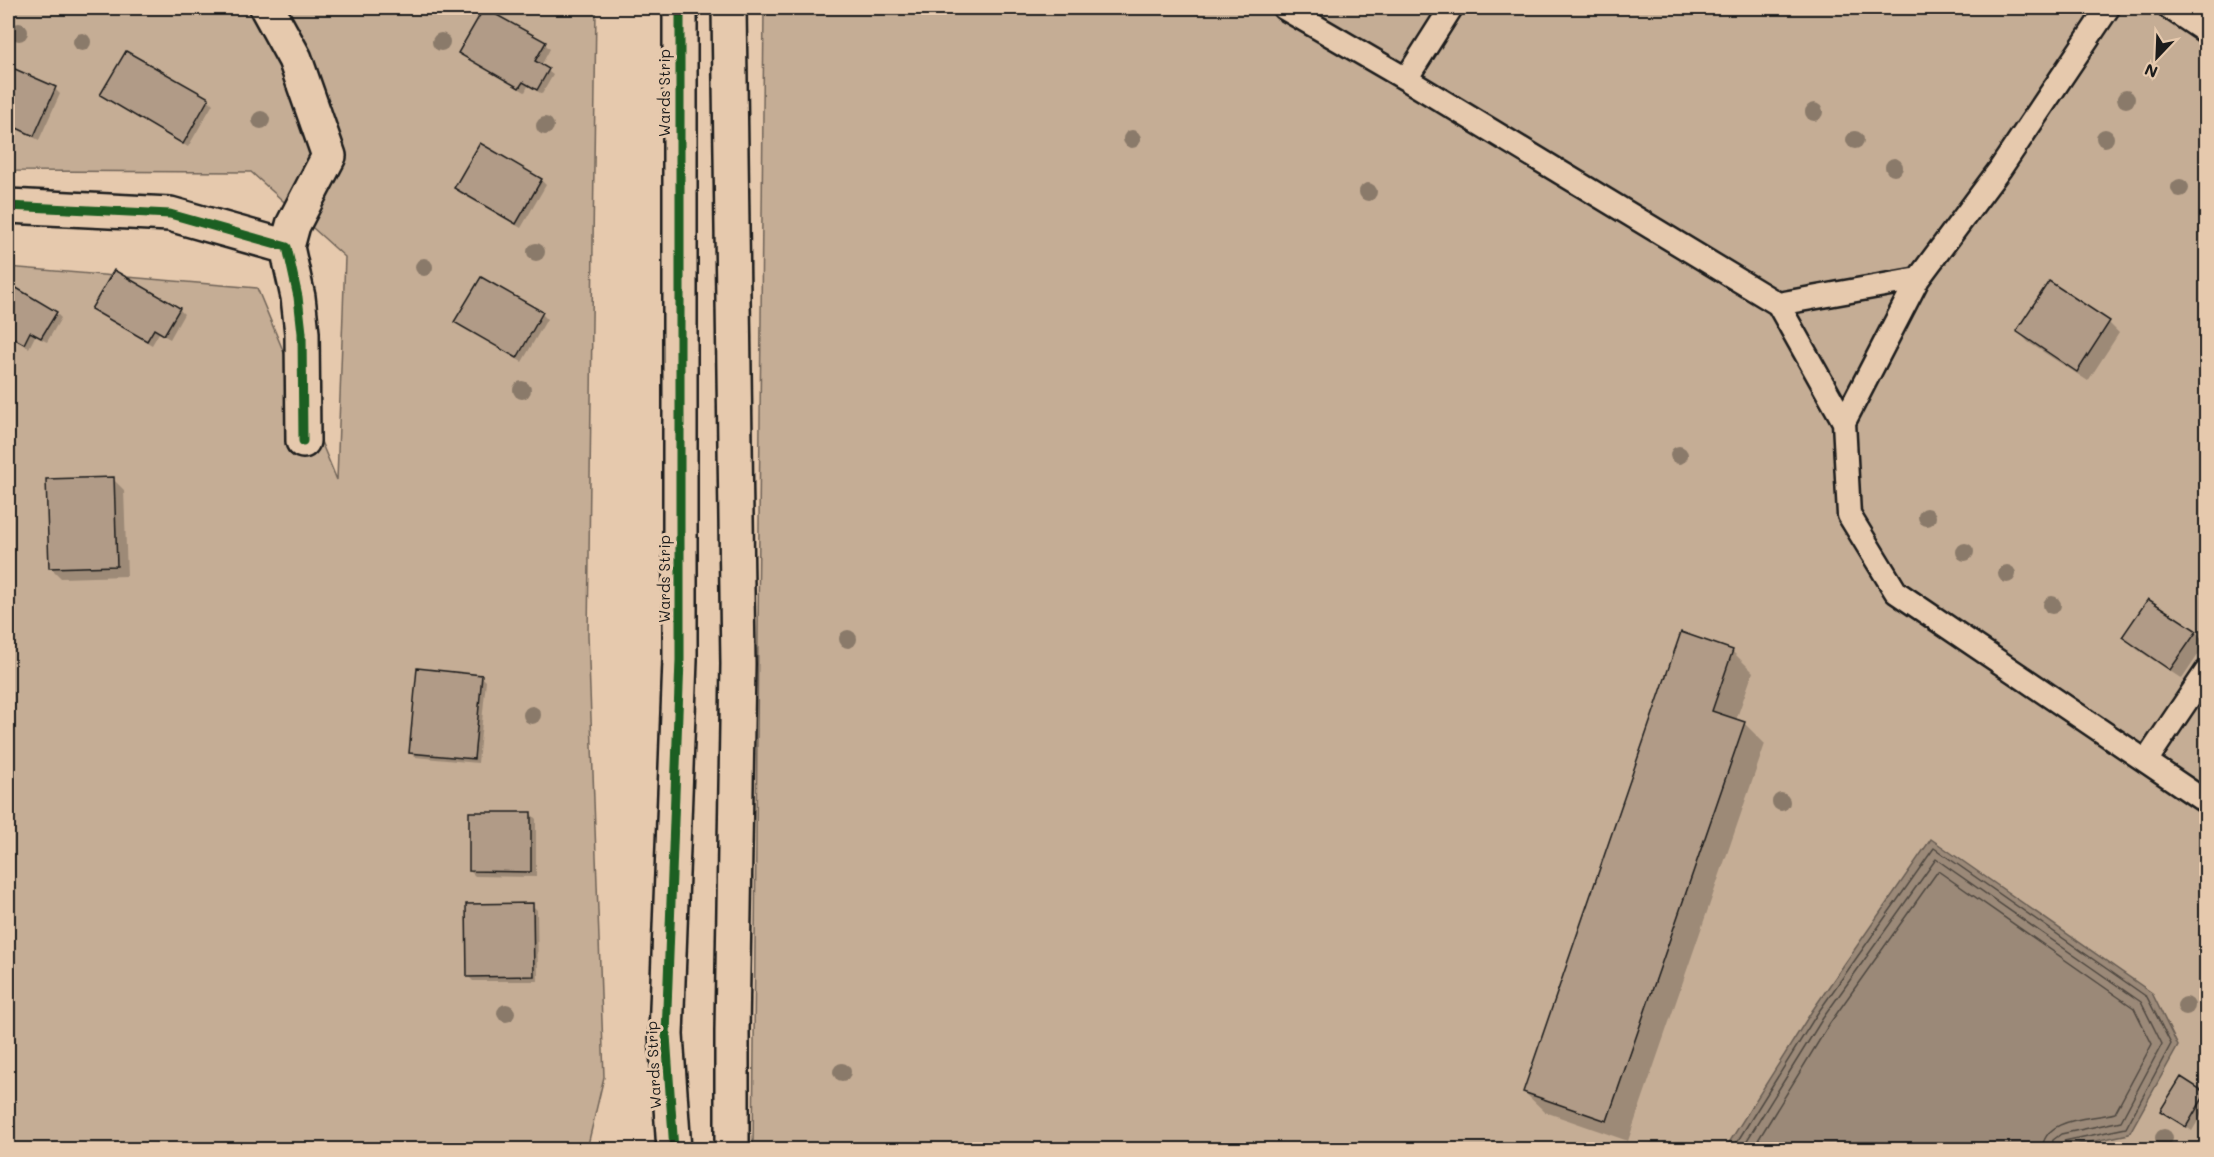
<svg xmlns="http://www.w3.org/2000/svg" width="2214" height="1157" viewBox="0 0 2214 1157" font-family="Mali,sans-serif">
<style>
.green{fill:#c5ad95;stroke:#706458;stroke-width:1.5}
.water{fill:#9b8978;stroke:#685d53;stroke-width:1.5}
.shadow{fill:#0003}
.lines{fill:none;stroke-linecap:round;stroke-linejoin:round}
.shore{stroke:#4f4841;stroke-width:1.5}
.building{fill:#b19b87;stroke:#1c1c1c;stroke-width:1.5}
.lane-casing{stroke:#1c1c1c;stroke-width:27}
.street-casing{stroke:#1c1c1c;stroke-width:38}
.secondary-casing{stroke:#1c1c1c;stroke-width:38}
.lane{stroke:#e6c9ad;stroke-width:22}
.street{stroke:#e6c9ad;stroke-width:33}
.secondary{stroke:#e6c9ad;stroke-width:33}
.cycleway-casing{stroke:#e6c9ad;stroke-width:13}
.cycleway{stroke:#1b5e20;stroke-width:9}
.tree{fill:#8a7a6a}
.labels{text-anchor:middle;stroke-width:6;stroke-linejoin:round;paint-order:stroke}
.street-label{font-size:15px;fill:#1c1c1c;stroke:#e6c9ad}
</style>
<rect width="100%" height="100%" fill="#e6c9ad"/>
<filter id="ink" filterUnits="userSpaceOnUse"><feTurbulence type="fractalNoise" baseFrequency=".0167" numOctaves="2"/><feDisplacementMap in="SourceGraphic" scale="12" xChannelSelector="R" yChannelSelector="G"/><feConvolveMatrix kernelMatrix="1 2 1 2 8 2 1 2 1" color-interpolation-filters="sRGB"/></filter>
<g filter="url(#ink)">
<!-- green -->
<path class="green" d="M 8,8 L 596,8 L 588,635 L 604,1077 L 587,1149 L 8,1149 L 8,267 L 257,288 L 337,480 L 345,257 L 251,172 L 8,171 Z
M 764,8 L 2206,8 L 2206,1149 L 753,1150 Z"/>
<!-- water -->
<path class="water" d="M 1931,839 L 2152,993 L 2178,1046 L 2129,1134 L 2052,1150 L 1725,1149 L 1812,1011 Z"/>
<!-- shadow -->
<path class="shadow" d="M 484,9 L 545,44 L 550,49 L 541,66 L 553,75 L 542,94 L 528,86 L 525,92 L 465,57 L 459,52 Z
M 8,68 L 55,89 L 60,94 L 39,140 L 8,125 Z
M 102,95 L 208,99 L 213,104 L 188,147 L 107,100 Z
M 541,180 L 546,185 L 521,228 L 460,193 L 455,188 Z
M 8,285 L 56,313 L 61,318 L 47,342 L 35,336 L 29,348 L 8,336 Z
M 93,309 L 179,309 L 184,314 L 170,339 L 159,333 L 152,345 L 98,314 Z
M 542,314 L 547,319 L 522,362 L 461,327 L 456,322 Z
M 2109,323 L 2119,333 L 2088,381 L 2028,342 L 2018,331 Z
M 113,479 L 124,490 L 127,576 L 61,578 L 50,567 Z
M 2196,632 L 2206,643 L 2182,679 L 2135,648 L 2124,637 Z
M 1732,651 L 1753,672 L 1736,720 L 1744,723 L 1765,744 L 1628,1141 L 1545,1112 L 1524,1092 Z
M 481,676 L 486,681 L 478,763 L 415,757 L 410,752 Z
M 531,814 L 536,819 L 536,877 L 475,876 L 470,871 Z
M 532,905 L 537,910 L 538,981 L 473,981 L 468,976 Z
M 2181,1079 L 2206,1094 L 2206,1107 L 2192,1131 L 2162,1110 Z"/>
<g class="lines">
<!-- shore -->
<path class="shore" d="M 1732,1150 L 1817,1014 L 1934,848 L 2147,997 L 2171,1044 L 2126,1128 L 2064,1141 L 2060,1144 L 2059,1150
M 1741,1150 L 1823,1018 L 1936,859 L 2141,1002 L 2162,1044 L 2121,1121 L 2061,1134 L 2053,1140 L 2051,1150
M 1752,1150 L 1830,1023 L 1938,871 L 2134,1008 L 2152,1044 L 2115,1113 C 2091,1120 2044,1116 2042,1150"/>
</g>
<!-- building -->
<path class="building" d="M 484,8 L 546,42 L 535,61 L 549,69 L 537,90 L 523,82 L 519,88 L 458,53 Z
M 126,51 L 209,98 L 183,144 L 100,95 Z
M 8,66 L 56,87 L 34,136 L 8,124 Z
M 480,143 L 542,179 L 516,224 L 454,188 Z
M 114,270 L 180,308 L 164,335 L 154,329 L 147,341 L 91,309 Z
M 481,277 L 543,312 L 517,358 L 454,322 Z
M 2049,281 L 2110,321 L 2077,372 L 2016,331 Z
M 8,283 L 57,312 L 41,338 L 30,332 L 24,344 L 8,335 Z
M 114,477 L 117,566 L 49,568 L 46,479 Z
M 2148,599 L 2197,631 L 2170,670 L 2122,637 Z
M 1681,632 L 1733,650 L 1712,711 L 1745,722 L 1607,1121 L 1523,1092 Z
M 417,668 L 482,675 L 474,759 L 409,753 Z
M 469,812 L 531,812 L 531,872 L 469,871 Z
M 533,903 L 534,976 L 467,977 L 466,904 Z
M 2181,1077 L 2206,1093 L 2186,1127 L 2160,1111 Z"/>
<g class="lines">
<defs>
<path id="lane" d="M 1284,8 L 1406,79 L 1778,304 L 1844,422
M 2108,8 L 2000,169 L 1918,279 L 1844,422 L 1849,515 L 1896,592 L 2206,802
M 2170,8 L 2206,32
M 1406,79 L 1451,8
M 1778,304 L 1918,279
M 2146,761 L 2206,672"/>
<path id="street" d="M 267,8 L 295,59 L 329,156 L 293,225 L 287,247
M 8,206 L 170,214 L 287,247 L 298,297 L 302,333 L 303,441"/>
<path id="secondary" d="M 729,8 L 738,664 L 732,1031 L 732,1150
M 674,1150 L 666,1035 L 680,660 L 680,8"/>
</defs>
<!-- lane casing -->
<use href="#lane" class="lane-casing"/>
<!-- street casing -->
<use href="#street" class="street-casing"/>
<!-- secondary casing -->
<use href="#secondary" class="secondary-casing"/>
<!-- lane -->
<use href="#lane" class="lane"/>
<!-- street -->
<use href="#street" class="street"/>
<!-- secondary -->
<use href="#secondary" class="secondary"/>
<defs>
<path id="cycleway" d="M 8,206 L 170,214 L 287,247 L 298,297 L 302,333 L 303,441
M 674,1150 L 666,1035 L 680,660 L 680,8"/>
</defs>
<!-- cycleway casing -->
<use href="#cycleway" class="cycleway-casing"/>
<!-- cycleway -->
<use href="#cycleway" class="cycleway"/>
</g>
<!-- trees -->
<g class="tree">
<circle cx="19" cy="32" r="9"/>
<circle cx="82" cy="42" r="9"/>
<circle cx="441" cy="42" r="9"/>
<circle cx="2126" cy="99" r="9"/>
<circle cx="1814" cy="112" r="9"/>
<circle cx="261" cy="120" r="9"/>
<circle cx="545" cy="126" r="9"/>
<circle cx="2105" cy="138" r="9"/>
<circle cx="1132" cy="139" r="9"/>
<circle cx="1855" cy="140" r="9"/>
<circle cx="1894" cy="167" r="9"/>
<circle cx="2180" cy="188" r="9"/>
<circle cx="1368" cy="192" r="9"/>
<circle cx="536" cy="252" r="9"/>
<circle cx="424" cy="267" r="9"/>
<circle cx="522" cy="390" r="9"/>
<circle cx="1679" cy="455" r="9"/>
<circle cx="1927" cy="517" r="9"/>
<circle cx="1965" cy="552" r="9"/>
<circle cx="2007" cy="574" r="9"/>
<circle cx="2052" cy="605" r="9"/>
<circle cx="848" cy="639" r="9"/>
<circle cx="532" cy="715" r="9"/>
<circle cx="1781" cy="802" r="9"/>
<circle cx="2186" cy="1006" r="9"/>
<circle cx="506" cy="1013" r="9"/>
<circle cx="842" cy="1072" r="9"/>
<circle cx="2164" cy="1138" r="9"/>
</g>
</g>
<g class="labels">
<!-- street labels -->
<g class="street-label">
<text transform="translate(665 93) rotate(-90)" y="5">Wards Strip</text>
<text transform="translate(665 579) rotate(-90)" y="5">Wards Strip</text>
<text transform="translate(654 1065) rotate(-93)" y="5">Wards Strip</text>
</g>
</g>
<!-- margin -->
<rect width="2214" height="1157" fill="none" stroke="#e6c9ad" stroke-width="30"/>
<rect x="15" y="15" width="2184" height="1127" fill="none" stroke="#1c1c1c" stroke-width="2" filter="url(#ink)"/>
<!-- north arrow -->
<g transform="translate(2157 57) rotate(203)" stroke="#e6c9ad" stroke-width="4.5" paint-order="stroke">
<path d="M0-4.5L10 22L0 15L-10 22Z" fill="#1c1c1c"/>
<text y="-9" font-size="16" font-weight="bold" text-anchor="middle" fill="#1c1c1c">N</text>
</g>
</svg>
